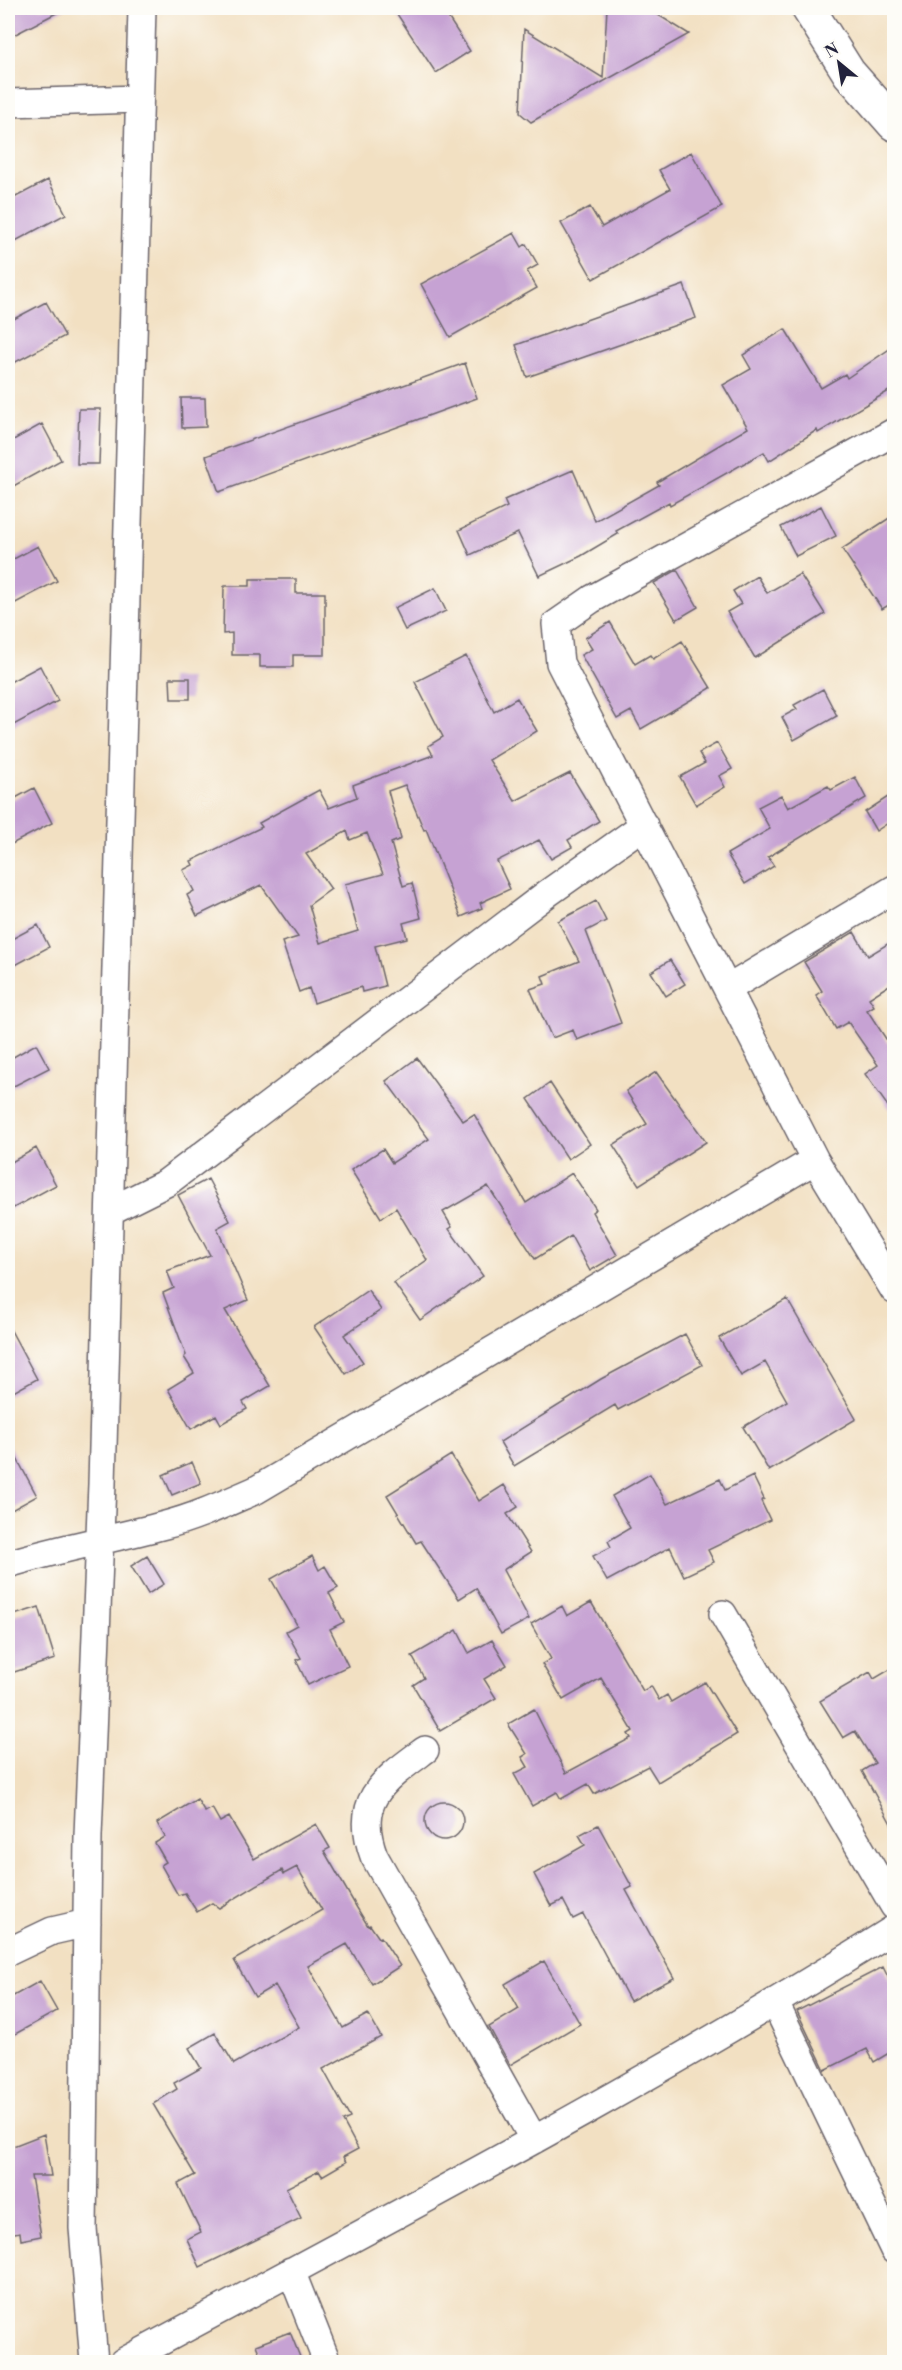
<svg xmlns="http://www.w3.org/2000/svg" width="902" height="2370" viewBox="0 0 902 2370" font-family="'Libre Bodoni',serif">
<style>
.building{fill:#c6a2d3;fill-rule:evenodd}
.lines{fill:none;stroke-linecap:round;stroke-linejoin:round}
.minor-casing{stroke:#6b646a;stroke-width:30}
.tertiary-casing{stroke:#6b646a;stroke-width:36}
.minor{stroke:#fff;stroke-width:27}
.tertiary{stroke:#fff;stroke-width:33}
</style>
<rect width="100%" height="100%" fill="#fdfcf7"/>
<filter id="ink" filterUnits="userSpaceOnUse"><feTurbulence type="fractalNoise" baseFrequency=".0167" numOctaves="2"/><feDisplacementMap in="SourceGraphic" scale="12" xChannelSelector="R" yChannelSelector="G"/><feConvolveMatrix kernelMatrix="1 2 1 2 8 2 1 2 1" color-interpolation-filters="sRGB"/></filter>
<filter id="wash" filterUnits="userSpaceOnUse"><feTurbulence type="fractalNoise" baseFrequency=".008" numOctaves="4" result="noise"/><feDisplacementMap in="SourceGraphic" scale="24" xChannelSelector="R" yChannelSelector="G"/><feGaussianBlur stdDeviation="1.35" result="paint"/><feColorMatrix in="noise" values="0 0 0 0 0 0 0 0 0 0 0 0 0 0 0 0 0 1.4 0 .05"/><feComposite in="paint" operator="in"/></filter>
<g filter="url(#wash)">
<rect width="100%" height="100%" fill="#f2e0c2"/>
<g id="blocks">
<!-- building -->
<path class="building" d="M 8,8 L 66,8 L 8,38 Z
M 393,8 L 442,8 L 470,51 L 436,73 Z
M 607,8 L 647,8 L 689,34 L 531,122 L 520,113 L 524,29 L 603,78 Z
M 691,152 L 722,207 L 593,279 L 561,223 L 590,207 L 602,227 L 670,189 L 659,170 Z
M 48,180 L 66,214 L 8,245 L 8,201 Z
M 514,233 L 522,247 L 526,244 L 538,265 L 527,271 L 537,288 L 450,337 L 421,284 Z
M 684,285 L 696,318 L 527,377 L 516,345 Z
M 46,302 L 65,336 L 8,366 L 8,322 Z
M 785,329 L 821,388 L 845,374 L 847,378 L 894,346 L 894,388 L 818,433 L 817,430 L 769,461 L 764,452 L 670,505 L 669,502 L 616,531 L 618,534 L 581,556 L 539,576 L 518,533 L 470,555 L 459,530 L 507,507 L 504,500 L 573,470 L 595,521 L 659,485 L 657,482 L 748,428 L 723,385 L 751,369 L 743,355 Z
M 465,363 L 477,398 L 219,492 L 206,456 Z
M 181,398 L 205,398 L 206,427 L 182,428 Z
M 79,409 L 101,409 L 99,464 L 77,464 Z
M 42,424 L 61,460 L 8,489 L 8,443 Z
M 821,506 L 836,536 L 796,556 L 781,527 Z
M 894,515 L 894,602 L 882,609 L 842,549 Z
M 38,546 L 57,581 L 8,607 L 8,562 Z
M 677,570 L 698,607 L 676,620 L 654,583 Z
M 800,574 L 825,614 L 755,658 L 727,612 L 741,604 L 733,591 L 757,576 L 767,593 Z
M 250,579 L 296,579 L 296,593 L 325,593 L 325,655 L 293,655 L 293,667 L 260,667 L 260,655 L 232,655 L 232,633 L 223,634 L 224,586 L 250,586 Z
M 435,588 L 446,611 L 405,630 L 394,608 Z
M 610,622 L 635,664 L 650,655 L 653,659 L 682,641 L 711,688 L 641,729 L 631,711 L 617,719 L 581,655 L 592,649 L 585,638 Z
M 466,656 L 494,712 L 517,698 L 537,731 L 489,760 L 515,801 L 570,773 L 599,821 L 568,840 L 572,847 L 551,859 L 539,840 L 497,861 L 510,889 L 480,903 L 482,908 L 461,917 L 426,829 L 424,830 L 405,785 L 388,791 L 401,839 L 391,843 L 403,886 L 412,883 L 421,918 L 403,923 L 407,938 L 375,946 L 385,986 L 362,992 L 361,987 L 314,1003 L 309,988 L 299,992 L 282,942 L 298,937 L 261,885 L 197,916 L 187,895 L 194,891 L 183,870 L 193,865 L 191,861 L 262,827 L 259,823 L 319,790 L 329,808 L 357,797 L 353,785 L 433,755 L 428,746 L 443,737 L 415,682 ZM 347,831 L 350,840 L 367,833 L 383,874 L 345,884 L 358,931 L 320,943 L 309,905 L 331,889 L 306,854 Z
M 40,666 L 58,701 L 8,728 L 8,683 Z
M 170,678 L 190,678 L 190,699 L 171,699 Z
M 823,689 L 837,716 L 794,740 L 782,717 L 797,709 L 794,705 Z
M 717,743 L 732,769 L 719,776 L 725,787 L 696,805 L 680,777 L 705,763 L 699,753 Z
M 855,777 L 866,798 L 768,857 L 774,866 L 745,884 L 727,854 L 770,829 L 758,807 L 781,795 L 788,808 L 828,786 L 831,790 Z
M 34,788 L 52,823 L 8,846 L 8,802 Z
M 894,793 L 894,819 L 876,831 L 865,812 Z
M 596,901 L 606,921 L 586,931 L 621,1023 L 577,1040 L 573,1030 L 552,1038 L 530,989 L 545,984 L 542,976 L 579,961 L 558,921 Z
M 38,925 L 49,947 L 8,969 L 8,941 Z
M 854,932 L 868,956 L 894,940 L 894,982 L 869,998 L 874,1006 L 867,1010 L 894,1051 L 894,1115 L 865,1074 L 878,1065 L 848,1022 L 836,1029 L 816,995 L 822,991 L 804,962 Z
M 670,960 L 685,984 L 666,996 L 651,972 Z
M 36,1044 L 49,1068 L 8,1089 L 8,1060 Z
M 417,1058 L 463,1121 L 474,1114 L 526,1203 L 572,1173 L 596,1209 L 592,1212 L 617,1255 L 590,1271 L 571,1236 L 535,1259 L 488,1186 L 443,1212 L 452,1227 L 449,1229 L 483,1276 L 420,1320 L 394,1283 L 427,1260 L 396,1208 L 381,1218 L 351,1170 L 383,1149 L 392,1163 L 429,1139 L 386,1081 Z
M 656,1072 L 706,1142 L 639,1185 L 613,1145 L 647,1124 L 626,1091 Z
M 550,1083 L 590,1144 L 568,1159 L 528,1099 Z
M 36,1148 L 56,1185 L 8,1211 L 8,1164 Z
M 208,1179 L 230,1221 L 217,1228 L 248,1300 L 225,1310 L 270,1386 L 243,1402 L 247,1409 L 221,1424 L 216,1415 L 191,1429 L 168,1389 L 194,1373 L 184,1357 L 186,1355 L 163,1293 L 174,1288 L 167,1271 L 210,1255 L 178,1195 Z
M 368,1290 L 381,1310 L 344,1335 L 363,1362 L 346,1374 L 314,1327 Z
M 787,1299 L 856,1419 L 769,1471 L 743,1427 L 787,1401 L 765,1362 L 741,1376 L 719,1338 Z
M 8,1325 L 37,1379 L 8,1395 Z
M 685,1334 L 702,1365 L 618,1410 L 615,1405 L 514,1466 L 500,1442 L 601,1379 Z
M 8,1442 L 37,1496 L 8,1512 Z
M 451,1455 L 479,1501 L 504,1485 L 518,1507 L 507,1514 L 531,1552 L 503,1570 L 529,1619 L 501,1634 L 476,1588 L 459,1599 L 421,1541 L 416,1543 L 387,1495 Z
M 192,1462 L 201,1483 L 172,1495 L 163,1475 Z
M 650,1474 L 667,1504 L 720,1479 L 725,1490 L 753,1476 L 764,1499 L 761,1501 L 770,1520 L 708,1550 L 714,1562 L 684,1576 L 670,1547 L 607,1581 L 593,1556 L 611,1547 L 608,1541 L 630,1528 L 612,1496 Z
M 147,1556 L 164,1584 L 148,1594 L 131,1566 Z
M 312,1556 L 319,1570 L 325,1566 L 338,1588 L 329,1593 L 344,1622 L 330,1629 L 348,1666 L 308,1685 L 296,1660 L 301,1658 L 286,1631 L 297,1625 L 271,1579 Z
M 591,1602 L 643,1691 L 651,1686 L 659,1700 L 667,1695 L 671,1702 L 705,1682 L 737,1734 L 658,1782 L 648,1766 L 594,1794 L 588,1784 L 561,1799 L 557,1792 L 532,1806 L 514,1774 L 528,1767 L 522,1757 L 527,1754 L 508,1724 L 534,1709 L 566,1773 L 631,1738 L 628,1734 L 633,1731 L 601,1678 L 563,1700 L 542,1664 L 551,1659 L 531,1624 L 562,1606 L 567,1616 Z
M 39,1607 L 55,1659 L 8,1674 L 8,1617 Z
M 457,1630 L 469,1653 L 492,1640 L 507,1665 L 484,1679 L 496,1698 L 440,1731 L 413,1685 L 424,1678 L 412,1656 Z
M 894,1667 L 894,1829 L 862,1771 L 875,1763 L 855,1731 L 843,1738 L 820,1701 L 870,1672 L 874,1679 Z
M 197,1799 L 205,1812 L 212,1808 L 220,1822 L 229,1817 L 254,1859 L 316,1824 L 330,1848 L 324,1851 L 357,1908 L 368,1926 L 370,1925 L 379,1938 L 381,1937 L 400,1966 L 372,1984 L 347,1944 L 308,1966 L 343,2028 L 368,2014 L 381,2037 L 323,2069 L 350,2118 L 343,2121 L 358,2149 L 343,2157 L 346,2162 L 322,2176 L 319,2171 L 286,2188 L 301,2218 L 200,2267 L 187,2239 L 201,2232 L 178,2184 L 195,2175 L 153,2104 L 177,2089 L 174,2083 L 201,2068 L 189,2048 L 215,2033 L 234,2064 L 299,2027 L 275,1985 L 255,1997 L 234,1960 L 322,1910 L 297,1867 L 284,1874 L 282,1870 L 219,1908 L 212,1903 L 197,1912 L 185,1893 L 178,1895 L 161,1865 L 166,1862 L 155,1843 L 165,1837 L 157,1823 Z
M425 1821a19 19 0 1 1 38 0a19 19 0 1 1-38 0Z
M 598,1825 L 632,1887 L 626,1890 L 674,1978 L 630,2001 L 583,1914 L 573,1919 L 563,1900 L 551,1906 L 534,1874 L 585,1845 L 579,1835 Z
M 544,1961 L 580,2024 L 510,2065 L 489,2027 L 519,2009 L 505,1984 Z
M 883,1967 L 894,1989 L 894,2050 L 874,2062 L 867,2049 L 825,2070 L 797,2011 Z
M 40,1981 L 57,2011 L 8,2038 L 8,1999 Z
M 44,2134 L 51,2176 L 31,2176 L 41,2236 L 21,2240 L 20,2232 L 8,2234 L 8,2148 Z
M 290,2332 L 302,2362 L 263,2362 L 256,2345 Z"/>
</g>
</g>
<g filter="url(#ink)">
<use href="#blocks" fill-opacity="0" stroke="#6b646a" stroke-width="1.5"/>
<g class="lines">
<defs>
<path id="minor" d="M 8,103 L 139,99
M 894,432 L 592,599 L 556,624 L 560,663 L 815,1160 L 894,1290
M 729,988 L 894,889
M 110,1211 L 166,1183 L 548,893 L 644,825
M 8,1564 C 60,1548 113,1539 165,1525 C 197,1517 226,1503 256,1490 L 815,1160
M 723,1614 L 894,1906
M 425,1750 C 383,1781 353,1800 374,1856 L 534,2140
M 8,1952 L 52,1931 L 87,1923
M 775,2003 L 894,2250
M 291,2271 L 327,2362
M 94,2362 L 83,2228 L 88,1836 L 102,1484 L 142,8
M 123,2362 C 382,2222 645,2086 894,1929"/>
<path id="tertiary" d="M 808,8 L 849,73 L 894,124"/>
</defs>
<!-- minor casing -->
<use href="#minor" class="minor-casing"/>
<!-- tertiary casing -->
<use href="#tertiary" class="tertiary-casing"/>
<!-- minor -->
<use href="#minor" class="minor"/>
<!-- tertiary -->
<use href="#tertiary" class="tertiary"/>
</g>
</g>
<!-- margin -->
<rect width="902" height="2370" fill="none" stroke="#fdfcf7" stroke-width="30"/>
<!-- north arrow -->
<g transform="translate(839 63) rotate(330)" stroke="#fdfcf7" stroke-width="4.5" paint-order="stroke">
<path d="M0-4.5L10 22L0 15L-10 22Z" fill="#22223b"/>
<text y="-9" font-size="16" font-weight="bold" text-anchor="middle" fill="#22223b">N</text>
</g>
</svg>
